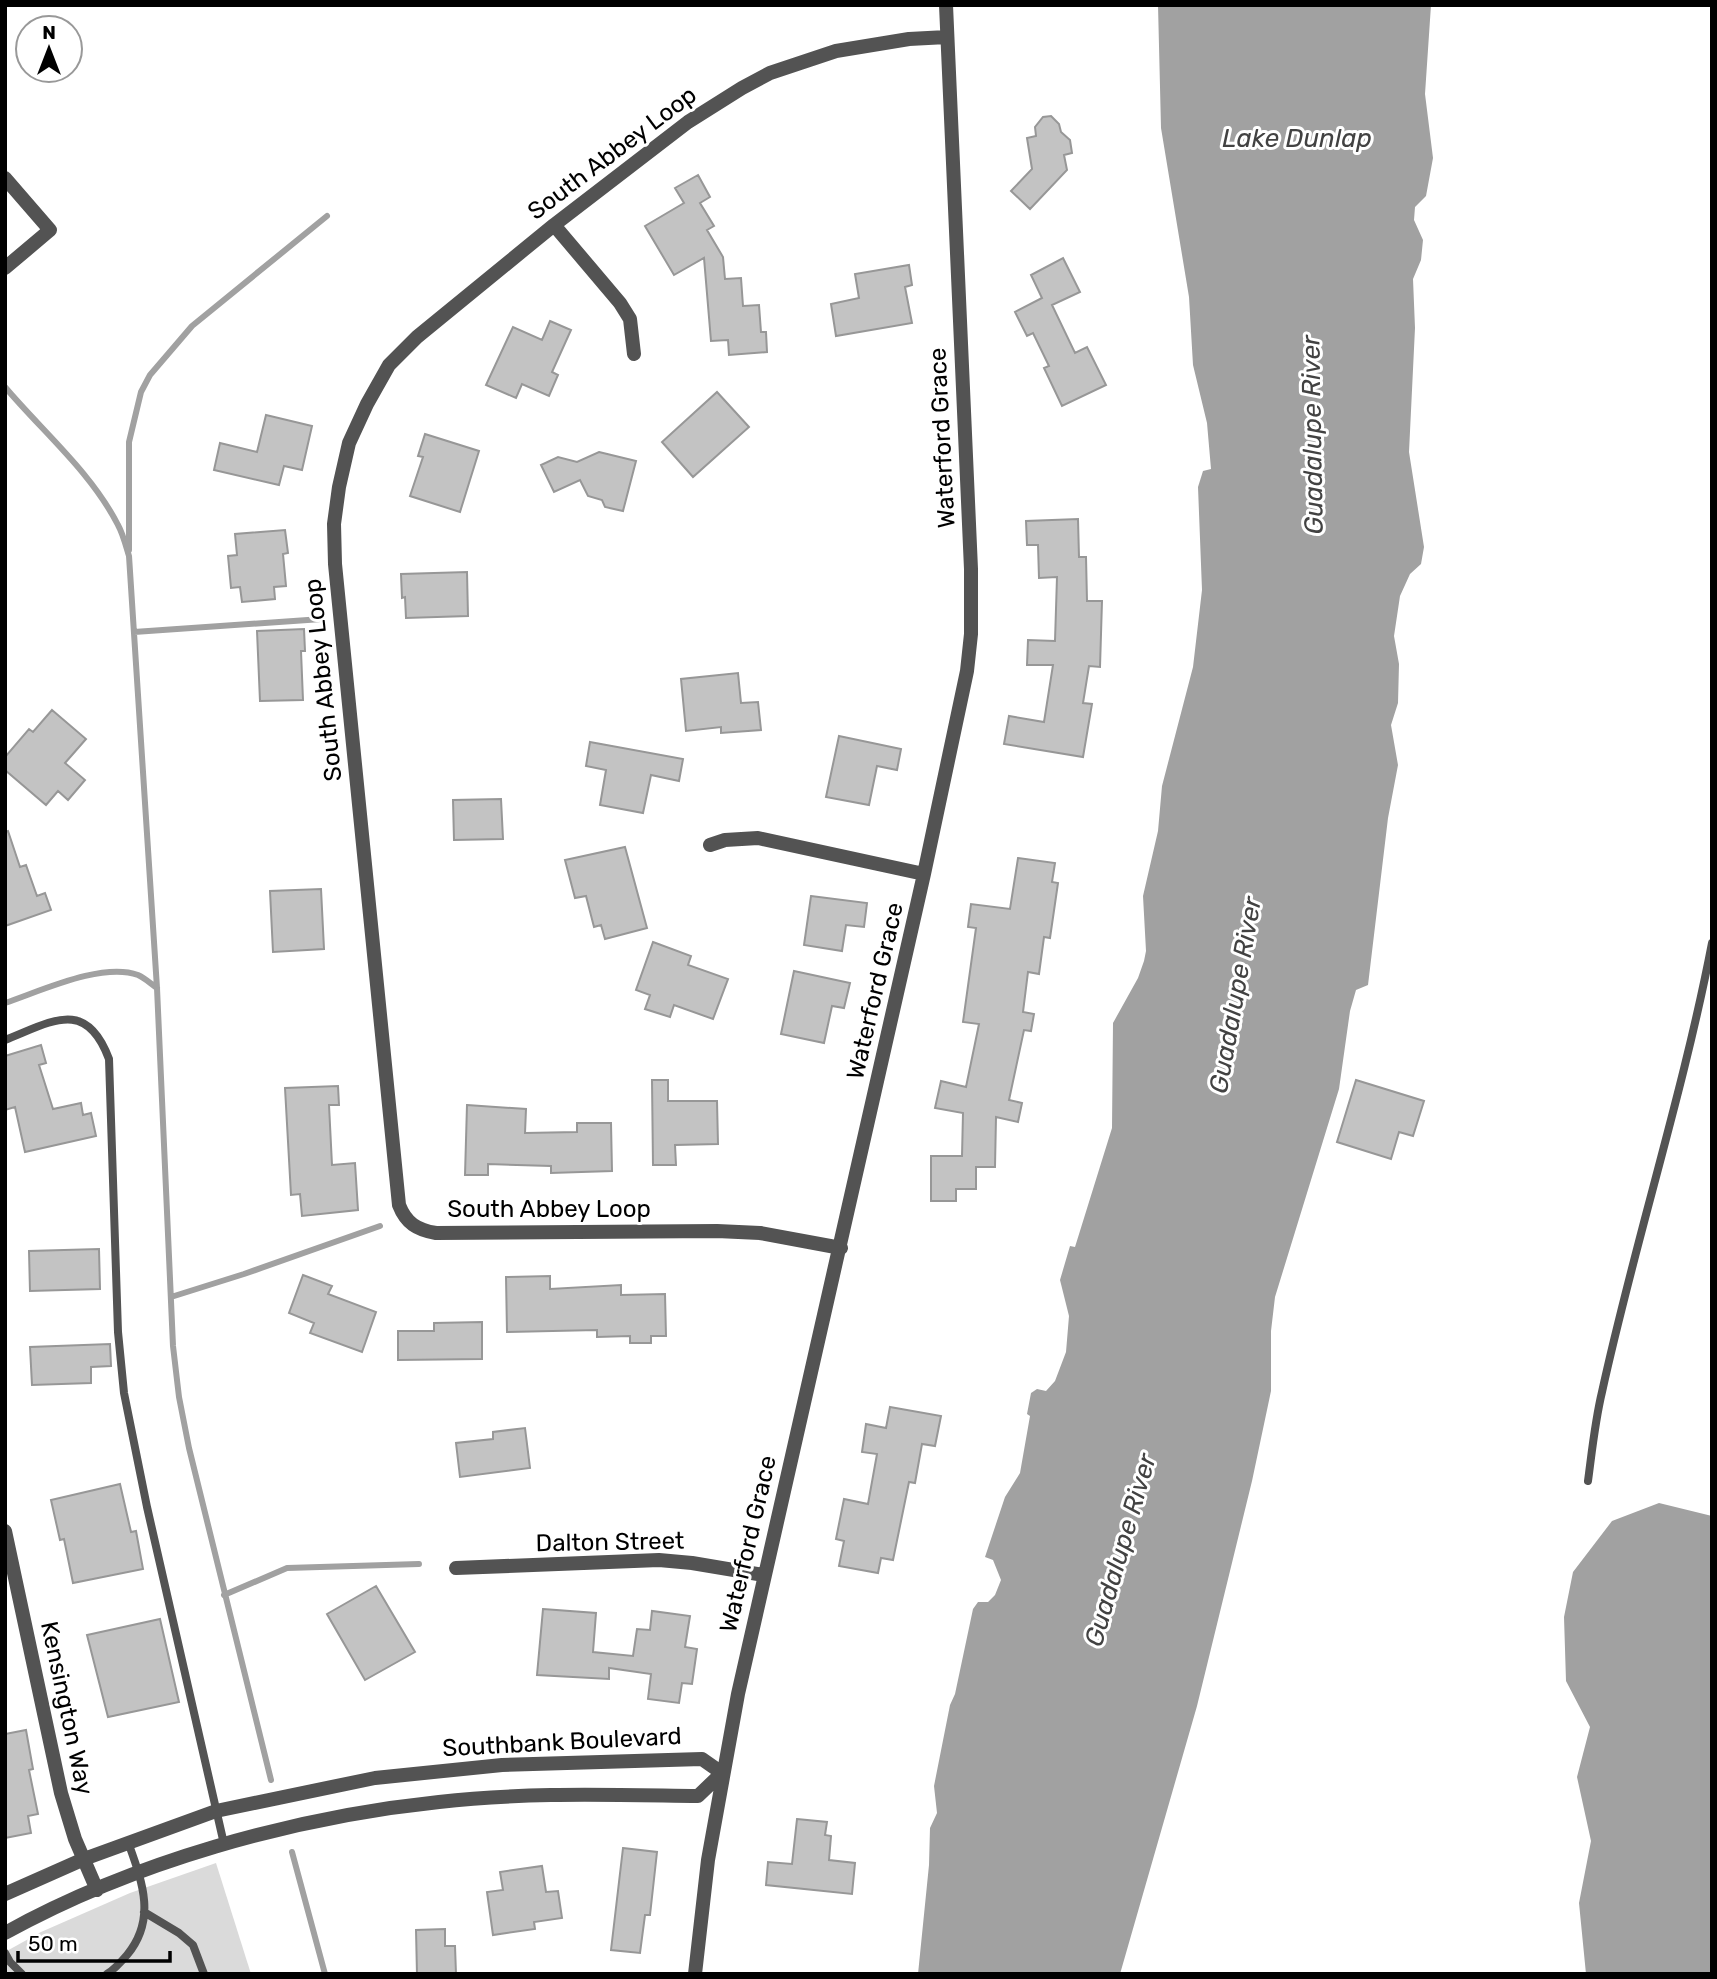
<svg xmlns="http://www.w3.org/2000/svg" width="1717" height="1979" viewBox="0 0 1717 1979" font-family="Rubik,sans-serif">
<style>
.green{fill:#dadada}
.water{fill:#a1a1a1}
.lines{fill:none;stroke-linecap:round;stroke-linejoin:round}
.stream{stroke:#a1a1a1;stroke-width:6}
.building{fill:#c3c3c3;stroke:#979797;stroke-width:2}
.lane{stroke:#535353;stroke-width:8}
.street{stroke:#535353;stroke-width:14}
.labels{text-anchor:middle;stroke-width:6;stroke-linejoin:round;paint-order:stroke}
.street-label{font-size:24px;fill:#000;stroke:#fff}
.water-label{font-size:26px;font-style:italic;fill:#424242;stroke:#fff}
</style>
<rect width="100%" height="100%" fill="#fff"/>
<!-- green -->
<path class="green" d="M 216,1863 L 251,1974 L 5,1974 L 5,1952 L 41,1932 L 130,1893 Z"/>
<!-- water -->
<path class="water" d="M 1158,5 L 1431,5 L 1425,94 L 1433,158 L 1426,196 L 1415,207 L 1414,220 L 1423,240 L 1421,260 L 1413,279 L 1415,328 L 1409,452 L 1424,547 L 1421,564 L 1410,574 L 1400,596 L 1394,636 L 1399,664 L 1398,703 L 1391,725 L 1398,765 L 1388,818 L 1368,985 L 1356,990 L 1350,1011 L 1339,1089 L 1275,1297 L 1271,1331 L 1271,1391 L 1252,1481 L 1197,1706 L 1120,1974 L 918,1974 L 929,1865 L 930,1828 L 937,1813 L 934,1786 L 950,1705 L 955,1694 L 973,1609 L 978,1602 L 988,1602 L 995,1595 L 1001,1580 L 993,1560 L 985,1557 L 1005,1497 L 1020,1473 L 1030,1416 L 1027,1414 L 1031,1393 L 1037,1389 L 1046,1391 L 1055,1381 L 1066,1352 L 1069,1316 L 1060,1280 L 1070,1246 L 1075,1247 L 1112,1128 L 1113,1023 L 1138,978 L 1144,961 L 1146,951 L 1143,896 L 1158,831 L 1162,786 L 1193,667 L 1202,590 L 1198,487 L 1203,471 L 1211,469 L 1207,423 L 1193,365 L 1189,297 L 1161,128 Z
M 1659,1503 L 1712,1516 L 1712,1974 L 1586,1974 L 1579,1903 L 1591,1841 L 1577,1777 L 1590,1727 L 1566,1681 L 1564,1617 L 1573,1572 L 1612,1521 Z"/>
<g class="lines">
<!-- stream -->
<path class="stream" d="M 5,387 C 43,432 91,472 118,525 C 123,534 126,546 129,556 L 157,988 L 173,1346 L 179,1397 L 189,1448 L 271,1780
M 129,550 L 129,442 L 141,392 L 150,375 L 192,326 L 327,216
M 134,632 L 322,619
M 5,1003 C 41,991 102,962 138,975 C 145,978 151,984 157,988
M 171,1297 L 244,1274 L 380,1226
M 224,1595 L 287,1568 L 419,1564
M 292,1852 L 325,1974"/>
</g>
<!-- building -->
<path class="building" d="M 1051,116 L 1059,124 L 1061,132 L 1070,140 L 1072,153 L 1064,155 L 1067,170 L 1030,209 L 1011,191 L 1032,169 L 1027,138 L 1036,136 L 1035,127 L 1043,117 Z
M 698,175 L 710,197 L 700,203 L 714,226 L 707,230 L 723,257 L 725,279 L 741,278 L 743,306 L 759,305 L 761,332 L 766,332 L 767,352 L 729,355 L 728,340 L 711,341 L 704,258 L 674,275 L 645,226 L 684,203 L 675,188 Z
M 1063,258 L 1080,292 L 1052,305 L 1075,353 L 1087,347 L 1106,385 L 1062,406 L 1044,368 L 1049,366 L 1033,333 L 1027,336 L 1015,312 L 1042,298 L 1031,275 Z
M 909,265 L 912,285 L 905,287 L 912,323 L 836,336 L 831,304 L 859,298 L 855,274 Z
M 550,321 L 571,330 L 552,372 L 558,375 L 549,396 L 522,384 L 516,398 L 486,385 L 513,327 L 542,340 Z
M 717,392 L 749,427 L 693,477 L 662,442 Z
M 266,415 L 312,426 L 302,470 L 284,466 L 279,485 L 214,470 L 220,443 L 257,452 Z
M 425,434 L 479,451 L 460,512 L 410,496 L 423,457 L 418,456 Z
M 599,452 L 636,461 L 623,511 L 605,507 L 602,500 L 588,496 L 580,480 L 554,492 L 541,465 L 558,457 L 577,462 Z
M 1078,519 L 1079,557 L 1086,557 L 1087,601 L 1102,601 L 1100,667 L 1089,666 L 1083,703 L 1092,704 L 1083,757 L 1004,744 L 1009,716 L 1044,722 L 1053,665 L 1027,665 L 1028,640 L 1055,641 L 1057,577 L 1039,578 L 1038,545 L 1027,545 L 1026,521 Z
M 285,530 L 288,553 L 283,554 L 286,586 L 274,587 L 275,599 L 242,602 L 240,587 L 231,588 L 228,556 L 237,555 L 235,534 Z
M 467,572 L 468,616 L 406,618 L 405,597 L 402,598 L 401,574 Z
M 304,629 L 305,651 L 301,651 L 303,700 L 260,701 L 257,631 Z
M 738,673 L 741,703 L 758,702 L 761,730 L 721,733 L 721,727 L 686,731 L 681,679 Z
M 52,710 L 86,739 L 65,763 L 85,780 L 68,800 L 58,791 L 46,805 L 5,770 L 5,757 L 29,729 L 33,732 Z
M 839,736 L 901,749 L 897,770 L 877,766 L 869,805 L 826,797 Z
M 590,742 L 683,759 L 679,781 L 651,775 L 643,813 L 600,805 L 606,770 L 586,766 Z
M 501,799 L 503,839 L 454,840 L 453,800 Z
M 8,831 L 20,867 L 26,865 L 37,896 L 45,893 L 51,910 L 5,926 L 5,832 Z
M 625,847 L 647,928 L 605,939 L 601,925 L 594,927 L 586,896 L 575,898 L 565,860 Z
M 1018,858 L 1055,863 L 1052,882 L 1058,883 L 1050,938 L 1044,937 L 1039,974 L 1028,972 L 1023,1012 L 1034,1014 L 1031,1031 L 1024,1030 L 1009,1100 L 1022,1103 L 1018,1122 L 996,1117 L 995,1167 L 976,1167 L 976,1189 L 956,1189 L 956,1201 L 931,1201 L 931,1156 L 962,1156 L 963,1113 L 935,1108 L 941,1081 L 966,1087 L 979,1024 L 963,1022 L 976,928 L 968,927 L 971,904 L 1010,909 Z
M 321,889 L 324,949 L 273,952 L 270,891 Z
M 811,896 L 867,903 L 864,927 L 846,925 L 842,951 L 804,945 Z
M 653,942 L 691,956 L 688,965 L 728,979 L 713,1019 L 674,1005 L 670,1017 L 645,1009 L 650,995 L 636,990 Z
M 794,971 L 850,983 L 844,1008 L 832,1006 L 824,1043 L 781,1034 Z
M 41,1045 L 46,1063 L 39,1065 L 53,1109 L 81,1103 L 83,1115 L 91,1113 L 96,1136 L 25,1152 L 15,1107 L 5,1110 L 5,1056 Z
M 652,1080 L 668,1080 L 668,1101 L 717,1101 L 718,1144 L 675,1145 L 676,1165 L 653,1165 Z
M 1356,1080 L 1424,1101 L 1413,1136 L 1399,1132 L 1391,1159 L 1337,1142 Z
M 338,1086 L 339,1105 L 329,1105 L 332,1165 L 355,1163 L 358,1210 L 302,1216 L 300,1194 L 291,1195 L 285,1088 Z
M 467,1105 L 526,1109 L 525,1133 L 577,1132 L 577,1123 L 611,1123 L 612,1171 L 551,1173 L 551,1166 L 488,1164 L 488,1175 L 465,1175 Z
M 99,1249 L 100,1289 L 30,1291 L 29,1251 Z
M 303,1275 L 332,1286 L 328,1294 L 376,1312 L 362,1352 L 310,1333 L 314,1323 L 289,1313 Z
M 550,1276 L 550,1289 L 621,1285 L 621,1295 L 665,1294 L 666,1336 L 651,1336 L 651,1343 L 630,1343 L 630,1336 L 597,1337 L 597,1330 L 507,1332 L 506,1277 Z
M 482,1322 L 482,1359 L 398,1360 L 398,1331 L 434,1331 L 434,1323 Z
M 110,1344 L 111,1366 L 91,1367 L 91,1383 L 32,1385 L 30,1347 Z
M 890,1407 L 941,1416 L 935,1446 L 922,1444 L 915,1483 L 909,1482 L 893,1560 L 881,1558 L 878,1573 L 839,1566 L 844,1541 L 836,1539 L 844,1499 L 868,1504 L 877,1454 L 862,1452 L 866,1424 L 886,1428 Z
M 525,1428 L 530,1468 L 460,1477 L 456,1443 L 493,1439 L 493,1432 Z
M 120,1484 L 131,1532 L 136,1531 L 143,1569 L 73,1583 L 64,1539 L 60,1540 L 51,1500 Z
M 376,1586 L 415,1652 L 365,1680 L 327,1614 Z
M 543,1609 L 596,1613 L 593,1652 L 633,1656 L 637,1629 L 650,1630 L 652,1611 L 690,1616 L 685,1647 L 697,1649 L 692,1684 L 682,1683 L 679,1703 L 648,1699 L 651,1674 L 609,1668 L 609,1679 L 537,1675 Z
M 160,1619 L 179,1702 L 108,1717 L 87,1635 Z
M 26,1730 L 33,1769 L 29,1770 L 38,1814 L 28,1816 L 31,1833 L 5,1838 L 5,1734 Z
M 797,1819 L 827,1822 L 825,1835 L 831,1836 L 829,1860 L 855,1863 L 852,1894 L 766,1885 L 768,1862 L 792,1864 Z
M 623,1848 L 657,1852 L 650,1915 L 645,1915 L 640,1953 L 611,1950 Z
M 542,1866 L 546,1892 L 558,1891 L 562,1918 L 534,1922 L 535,1929 L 493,1935 L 487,1892 L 503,1890 L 500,1872 Z
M 445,1929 L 445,1946 L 455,1946 L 456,1974 L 417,1974 L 416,1930 Z"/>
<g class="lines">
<!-- lane -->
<path class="lane" d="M 5,1040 C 51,1022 86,997 109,1059 L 118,1332 L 124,1393 L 147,1507 L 224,1844
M 1588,1481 C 1592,1451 1595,1421 1602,1392 C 1635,1241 1683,1094 1712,943
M 144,1912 L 179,1933 L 193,1945 L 204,1974
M 5,1953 L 10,1962 L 22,1974
M 107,1974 C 115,1969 121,1962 127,1955 C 157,1919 142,1881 128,1842"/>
<!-- street -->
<path class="street" d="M 5,178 L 50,230 L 5,268
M 554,225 L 620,303 L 630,319 L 634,354
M 710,845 L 725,840 L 758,838 L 924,874
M 841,1248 L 760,1233 L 717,1231 L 436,1233 C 417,1230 406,1223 399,1205 L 335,564 L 334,524 L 339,487 L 349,443 L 367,404 L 389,365 L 417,337 L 554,225 L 688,122 L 742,88 L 770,73 L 836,51 L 909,39 L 947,37
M 5,1531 L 61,1793 L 75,1839 L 97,1890
M 456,1568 L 659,1560 L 692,1563 L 764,1575
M 5,1894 L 84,1859 L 216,1811 L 375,1778 L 502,1765 L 702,1759 L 722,1773 L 698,1796 C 611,1795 525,1792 439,1802 C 294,1817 133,1862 5,1933
M 695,1974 L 708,1860 L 738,1694 L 924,874 L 967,671 L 971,634 L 971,569 L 946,5"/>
</g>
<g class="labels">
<!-- street labels -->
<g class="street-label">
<text transform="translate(612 153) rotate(-37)" y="8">South Abbey Loop</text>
<text transform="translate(942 438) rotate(-93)" y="8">Waterford Grace</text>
<text transform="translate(323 680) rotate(-96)" y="8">South Abbey Loop</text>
<text transform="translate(875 991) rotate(-77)" y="8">Waterford Grace</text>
<text x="549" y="1217">South Abbey Loop</text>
<text transform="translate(610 1542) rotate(-1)" y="8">Dalton Street</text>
<text transform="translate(748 1544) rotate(-77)" y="8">Waterford Grace</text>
<text transform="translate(67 1708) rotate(78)" y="8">Kensington Way</text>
<text transform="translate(562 1742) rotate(-3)" y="8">Southbank Boulevard</text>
</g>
<!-- water labels -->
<g class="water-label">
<text x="1297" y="147">Lake Dunlap</text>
<text transform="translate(1312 435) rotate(-91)" y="9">Guadalupe River</text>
<text transform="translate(1235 995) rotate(-80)" y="9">Guadalupe River</text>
<text transform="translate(1120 1550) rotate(-74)" y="9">Guadalupe River</text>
</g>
</g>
<!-- border -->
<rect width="1717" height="1979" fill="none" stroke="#000000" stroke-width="14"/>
<!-- north arrow -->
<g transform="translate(49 49)"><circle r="33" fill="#ffffff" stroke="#999999" stroke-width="2"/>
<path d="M0-5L12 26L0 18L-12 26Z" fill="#000000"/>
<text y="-10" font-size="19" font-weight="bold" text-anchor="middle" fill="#000000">N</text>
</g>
<!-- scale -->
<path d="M18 1951v10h152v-10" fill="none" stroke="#000000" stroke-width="3.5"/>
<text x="28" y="1951" font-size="21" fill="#000000" stroke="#ffffff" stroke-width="5" paint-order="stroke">50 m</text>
</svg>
